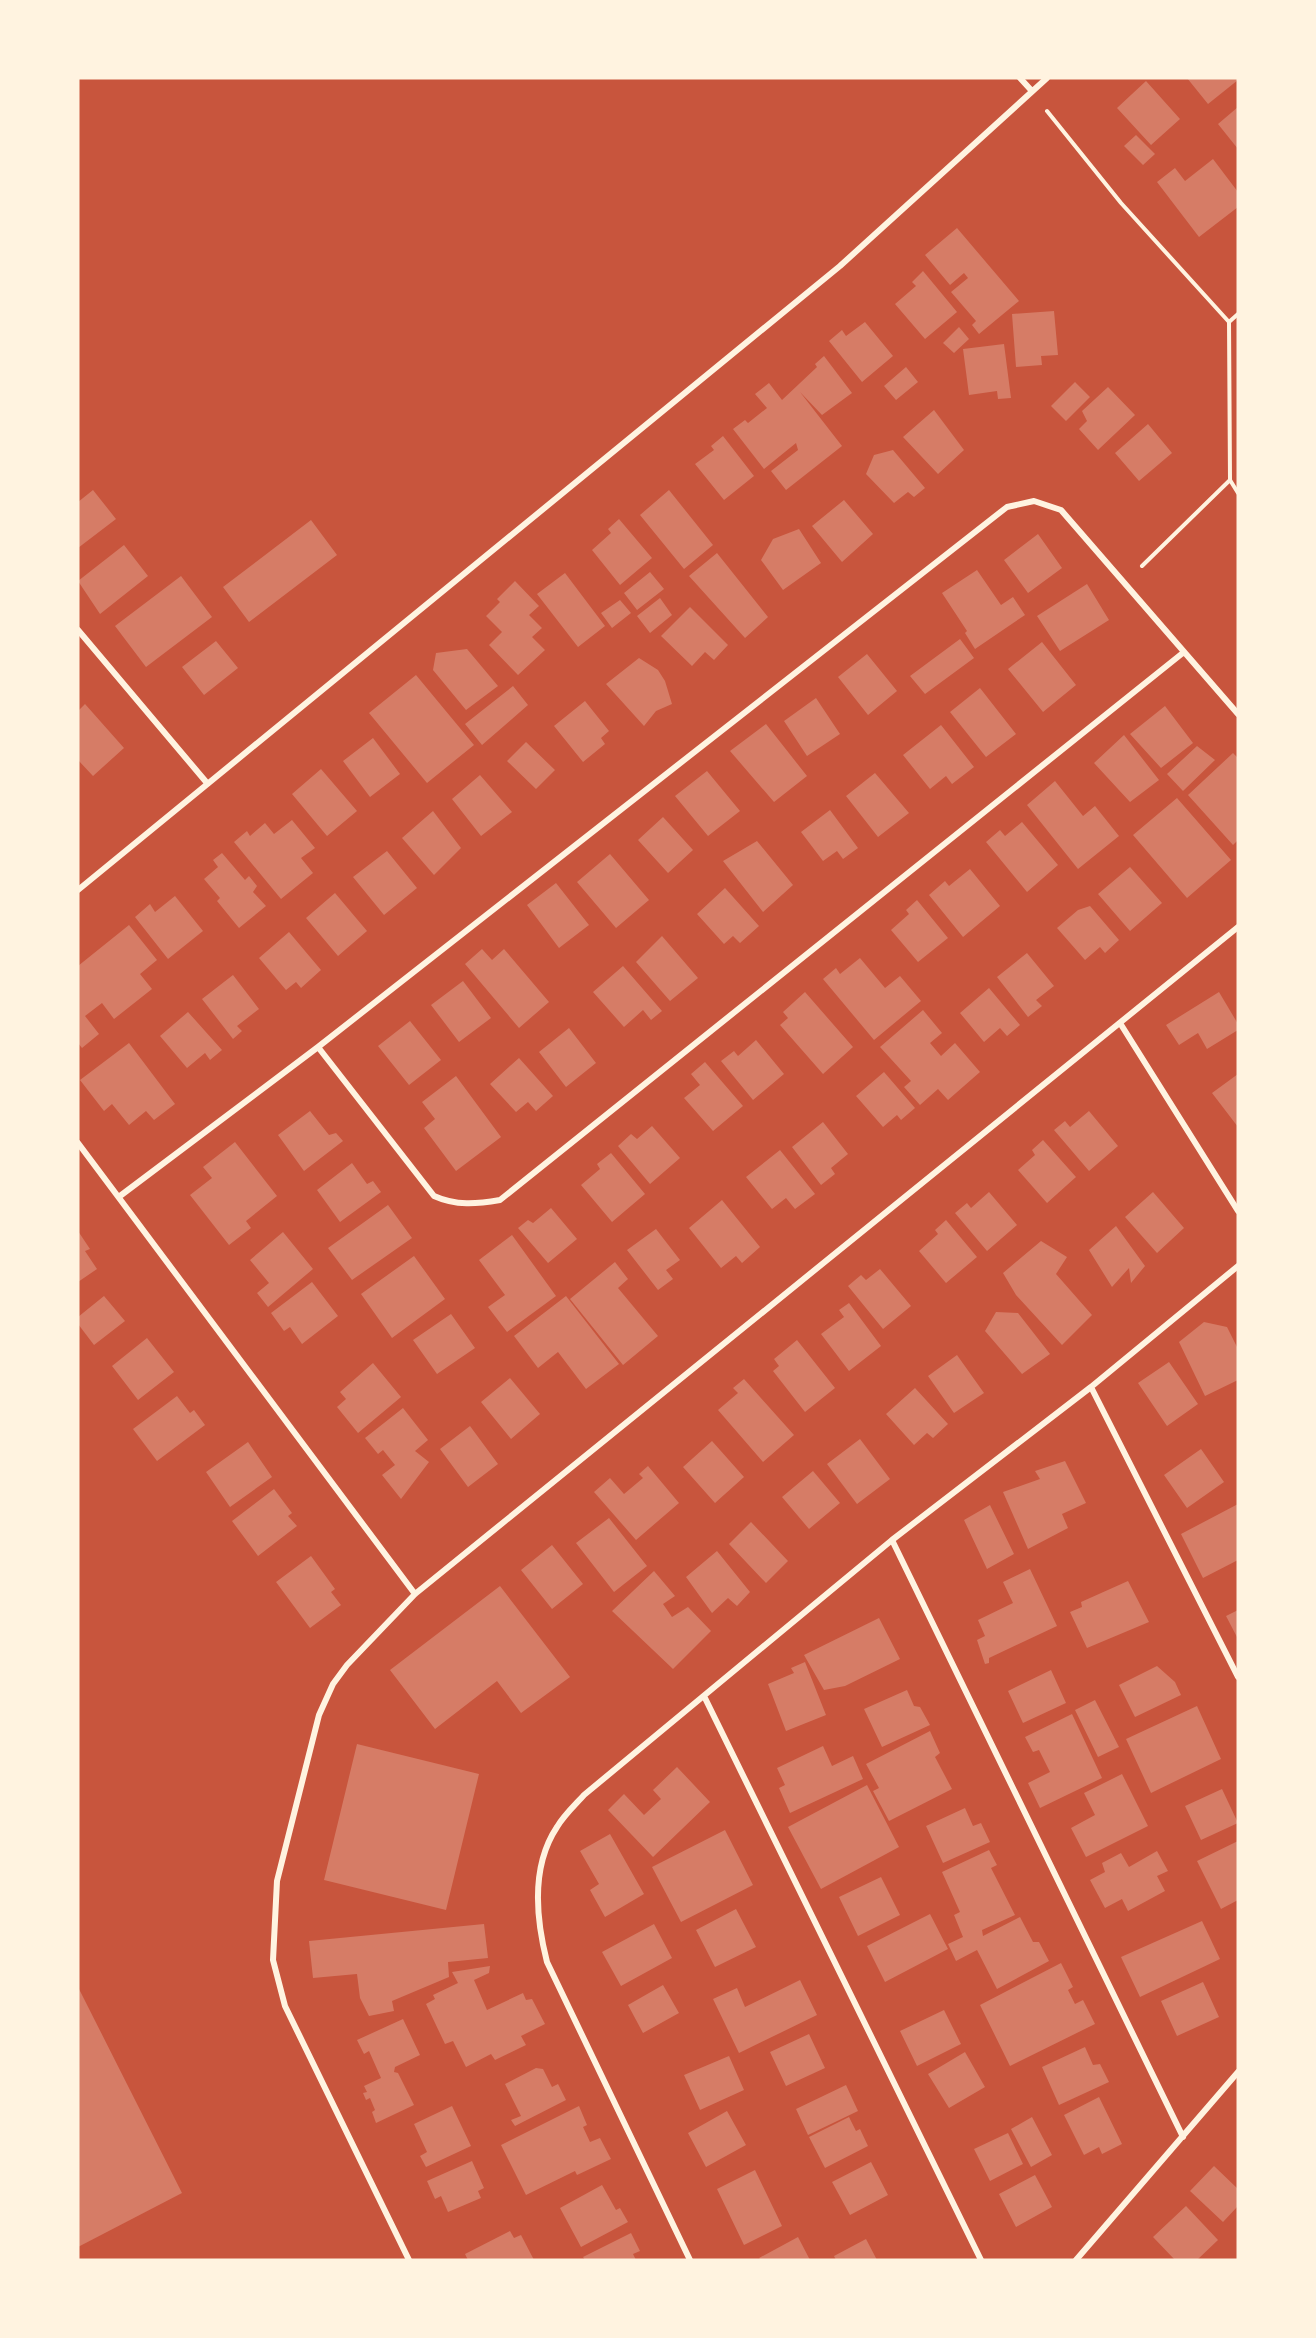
<svg xmlns="http://www.w3.org/2000/svg" width="1316" height="2338" viewBox="0 0 1316 2338" font-family="'Titillium Web',sans-serif">
<style>
.building{fill:#d67c66}
.lines{fill:none;stroke-linecap:round;stroke-linejoin:round}
.path{stroke:#fff3e0;stroke-width:4}
.minor{stroke:#fff3e0;stroke-width:6}
</style>
<rect width="100%" height="100%" fill="#c8553d"/>
<!-- building -->
<path class="building" d="M 1187,78 L 1238,78 L 1238,80 L 1208,104 Z
M 1146,81 L 1180,119 L 1151,145 L 1117,108 Z
M 1238,107 L 1238,149 L 1218,124 Z
M 1136,135 L 1155,154 L 1143,165 L 1124,146 Z
M 1213,159 L 1238,192 L 1238,207 L 1199,237 L 1157,182 L 1175,168 L 1185,181 Z
M 957,228 L 1019,301 L 979,334 L 972,325 L 976,321 L 951,292 L 968,278 L 964,273 L 950,285 L 925,255 Z
M 923,271 L 957,312 L 925,339 L 895,304 L 916,286 L 912,282 Z
M 1054,311 L 1058,355 L 1041,356 L 1042,365 L 1016,367 L 1012,314 Z
M 865,322 L 893,356 L 862,382 L 829,341 L 842,330 L 846,336 Z
M 959,327 L 969,339 L 954,353 L 943,343 Z
M 1004,344 L 1011,398 L 998,399 L 997,391 L 969,395 L 963,349 Z
M 824,356 L 852,393 L 822,415 L 800,392 L 842,446 L 786,490 L 771,471 L 798,450 L 796,443 L 764,469 L 733,429 L 745,420 L 748,423 L 767,408 L 755,394 L 769,383 L 782,400 L 817,367 L 815,364 Z
M 906,367 L 918,382 L 896,400 L 884,386 Z
M 1075,382 L 1090,397 L 1066,421 L 1051,406 Z
M 1108,387 L 1135,415 L 1098,450 L 1079,429 L 1087,421 L 1082,411 Z
M 934,410 L 964,450 L 938,474 L 903,437 Z
M 1148,424 L 1172,453 L 1139,481 L 1115,453 Z
M 723,436 L 754,476 L 724,500 L 695,464 L 714,450 L 711,446 Z
M 893,450 L 925,488 L 914,497 L 908,492 L 894,503 L 866,474 L 874,455 Z
M 93,490 L 116,519 L 78,548 L 78,502 Z
M 669,490 L 713,545 L 684,569 L 640,515 Z
M 844,500 L 873,534 L 842,562 L 812,526 Z
M 619,519 L 652,558 L 620,585 L 592,550 L 611,533 L 608,529 Z
M 311,520 L 337,555 L 249,622 L 223,587 Z
M 799,529 L 821,563 L 783,590 L 761,560 L 773,539 Z
M 1038,534 L 1062,568 L 1028,593 L 1004,560 Z
M 124,545 L 148,576 L 100,614 L 78,581 Z
M 717,553 L 768,617 L 745,638 L 689,576 Z
M 977,570 L 1001,605 L 1013,597 L 1025,615 L 975,649 L 965,633 L 967,631 L 942,593 Z
M 650,572 L 664,589 L 637,610 L 624,593 Z
M 565,573 L 605,626 L 578,647 L 537,594 Z
M 181,576 L 212,617 L 146,667 L 115,626 Z
M 515,581 L 539,606 L 529,615 L 542,628 L 532,637 L 545,650 L 518,675 L 489,645 L 502,632 L 486,616 L 500,602 L 497,599 Z
M 1087,584 L 1109,620 L 1060,651 L 1037,616 Z
M 660,598 L 672,615 L 650,633 L 637,616 Z
M 620,600 L 631,613 L 612,628 L 601,613 Z
M 690,607 L 728,645 L 714,660 L 705,652 L 692,666 L 661,636 Z
M 960,639 L 974,658 L 925,694 L 910,676 Z
M 216,641 L 238,668 L 204,695 L 182,667 Z
M 1042,642 L 1076,685 L 1043,712 L 1008,669 Z
M 467,649 L 498,686 L 466,710 L 433,670 L 436,653 Z
M 867,654 L 897,691 L 868,715 L 838,677 Z
M 639,658 L 658,670 L 665,681 L 672,704 L 656,711 L 644,726 L 606,684 Z
M 416,675 L 474,745 L 427,783 L 369,713 Z
M 513,686 L 528,705 L 482,745 L 465,724 Z
M 980,688 L 1016,734 L 986,757 L 950,712 Z
M 816,698 L 840,734 L 807,756 L 784,721 Z
M 585,701 L 609,731 L 601,738 L 605,744 L 583,762 L 554,726 Z
M 85,704 L 124,748 L 93,776 L 78,760 L 78,711 Z
M 1165,706 L 1193,743 L 1161,768 L 1130,734 Z
M 766,724 L 807,776 L 774,802 L 730,751 Z
M 941,725 L 974,767 L 952,784 L 946,776 L 930,789 L 903,755 Z
M 1124,735 L 1159,780 L 1130,802 L 1094,763 Z
M 373,738 L 400,774 L 370,797 L 343,761 Z
M 526,742 L 555,770 L 536,789 L 507,761 Z
M 1197,746 L 1215,760 L 1183,791 L 1167,774 Z
M 1233,753 L 1238,758 L 1238,840 L 1233,845 L 1188,795 Z
M 321,769 L 357,811 L 327,836 L 292,794 Z
M 707,771 L 740,811 L 708,836 L 675,796 Z
M 875,773 L 909,813 L 878,837 L 846,796 Z
M 480,775 L 512,812 L 481,836 L 452,799 Z
M 1055,781 L 1083,816 L 1095,806 L 1119,836 L 1078,869 L 1027,805 Z
M 1177,798 L 1231,860 L 1187,898 L 1133,835 Z
M 830,810 L 858,848 L 843,859 L 837,851 L 823,861 L 801,832 Z
M 433,811 L 461,848 L 434,875 L 402,838 Z
M 663,817 L 693,850 L 668,873 L 638,840 Z
M 292,820 L 315,848 L 301,858 L 313,873 L 281,899 L 234,842 L 247,831 L 250,836 L 265,823 L 274,834 Z
M 1022,822 L 1058,865 L 1027,892 L 986,842 L 1000,830 L 1005,836 Z
M 757,841 L 793,885 L 763,912 L 723,861 Z
M 387,851 L 417,888 L 384,915 L 353,877 Z
M 222,853 L 245,880 L 249,876 L 257,886 L 253,892 L 266,906 L 239,928 L 217,901 L 220,898 L 204,879 L 218,867 L 213,860 Z
M 610,854 L 649,900 L 616,928 L 577,882 Z
M 1130,867 L 1162,903 L 1130,931 L 1098,894 Z
M 970,869 L 1000,906 L 963,937 L 929,895 L 945,881 L 949,886 Z
M 556,883 L 589,925 L 559,948 L 527,905 Z
M 725,888 L 759,926 L 740,943 L 733,936 L 724,944 L 697,914 Z
M 335,893 L 367,931 L 338,956 L 306,918 Z
M 175,896 L 203,931 L 168,959 L 135,917 L 150,904 L 155,912 Z
M 917,900 L 948,938 L 918,962 L 891,930 L 909,914 L 906,910 Z
M 1090,906 L 1119,940 L 1105,953 L 1100,947 L 1085,960 L 1057,928 L 1078,910 Z
M 129,925 L 157,960 L 140,974 L 152,989 L 114,1019 L 102,1003 L 85,1016 L 99,1034 L 82,1048 L 78,1043 L 78,966 Z
M 289,932 L 321,970 L 301,988 L 296,982 L 286,990 L 259,958 Z
M 662,936 L 698,978 L 670,1001 L 636,962 Z
M 482,949 L 492,960 L 504,949 L 549,1002 L 519,1028 L 465,964 Z
M 1027,953 L 1054,986 L 1036,1000 L 1042,1006 L 1028,1017 L 997,977 Z
M 860,958 L 885,988 L 900,976 L 921,1001 L 874,1040 L 823,979 L 836,968 L 840,974 Z
M 623,966 L 662,1011 L 651,1020 L 643,1010 L 624,1027 L 593,992 Z
M 233,975 L 259,1009 L 237,1026 L 242,1031 L 233,1039 L 202,999 Z
M 463,981 L 491,1018 L 459,1042 L 431,1005 Z
M 989,988 L 1020,1025 L 1007,1036 L 1000,1028 L 984,1042 L 960,1013 Z
M 805,992 L 853,1047 L 823,1074 L 780,1025 L 788,1018 L 783,1012 Z
M 1219,992 L 1238,1024 L 1238,1030 L 1207,1049 L 1198,1033 L 1179,1045 L 1166,1025 Z
M 923,1010 L 942,1033 L 930,1043 L 941,1056 L 955,1043 L 980,1072 L 948,1100 L 938,1089 L 920,1105 L 904,1087 L 911,1081 L 880,1047 Z
M 188,1012 L 222,1050 L 210,1060 L 205,1053 L 187,1068 L 160,1036 Z
M 410,1021 L 441,1060 L 409,1085 L 378,1046 Z
M 569,1028 L 596,1063 L 566,1087 L 539,1052 Z
M 756,1040 L 784,1074 L 753,1100 L 721,1061 L 734,1051 L 738,1056 Z
M 129,1043 L 175,1104 L 154,1120 L 146,1111 L 129,1125 L 112,1104 L 104,1111 L 80,1080 Z
M 519,1058 L 553,1096 L 536,1111 L 528,1102 L 516,1112 L 490,1084 Z
M 705,1062 L 743,1106 L 713,1131 L 684,1098 L 700,1085 L 691,1074 Z
M 884,1072 L 915,1108 L 901,1120 L 897,1115 L 883,1127 L 856,1096 Z
M 1238,1074 L 1238,1127 L 1212,1093 Z
M 456,1076 L 501,1137 L 456,1171 L 424,1128 L 435,1119 L 422,1102 Z
M 310,1111 L 329,1135 L 336,1133 L 343,1141 L 304,1171 L 278,1135 Z
M 1089,1111 L 1118,1146 L 1089,1171 L 1054,1130 L 1065,1121 L 1070,1127 Z
M 823,1122 L 848,1154 L 831,1168 L 835,1174 L 821,1185 L 792,1147 Z
M 652,1126 L 680,1158 L 650,1184 L 618,1146 L 631,1134 L 637,1139 Z
M 1043,1140 L 1076,1177 L 1047,1203 L 1018,1170 L 1035,1155 L 1032,1150 Z
M 235,1142 L 277,1196 L 246,1221 L 251,1228 L 229,1245 L 190,1195 L 212,1178 L 203,1167 Z
M 780,1150 L 815,1194 L 795,1209 L 786,1198 L 772,1209 L 746,1177 Z
M 611,1153 L 645,1194 L 612,1222 L 581,1185 L 600,1169 L 597,1164 Z
M 352,1163 L 367,1184 L 373,1181 L 381,1192 L 340,1222 L 317,1190 Z
M 989,1192 L 1017,1225 L 987,1251 L 955,1213 L 967,1203 L 971,1208 Z
M 1153,1192 L 1184,1228 L 1157,1253 L 1125,1217 Z
M 722,1200 L 760,1247 L 742,1263 L 736,1256 L 721,1268 L 689,1228 Z
M 388,1205 L 412,1238 L 352,1280 L 328,1248 Z
M 551,1208 L 577,1239 L 548,1263 L 518,1228 L 528,1220 L 533,1223 Z
M 946,1220 L 977,1257 L 946,1283 L 919,1251 L 938,1234 L 935,1230 Z
M 1116,1226 L 1145,1266 L 1131,1283 L 1129,1268 L 1112,1287 L 1089,1250 Z
M 656,1229 L 680,1260 L 666,1270 L 673,1279 L 658,1290 L 627,1250 Z
M 78,1231 L 90,1249 L 85,1251 L 97,1269 L 78,1282 Z
M 283,1232 L 313,1269 L 268,1307 L 257,1293 L 269,1283 L 250,1260 Z
M 512,1235 L 556,1296 L 507,1332 L 488,1307 L 505,1295 L 479,1260 Z
M 1041,1241 L 1067,1257 L 1056,1274 L 1092,1315 L 1062,1345 L 1016,1295 L 1003,1273 Z
M 414,1256 L 445,1299 L 392,1338 L 361,1294 Z
M 615,1262 L 628,1279 L 618,1288 L 658,1336 L 623,1365 L 570,1299 Z
M 880,1269 L 911,1306 L 883,1329 L 848,1286 L 861,1275 L 866,1280 Z
M 312,1282 L 338,1316 L 302,1344 L 290,1327 L 284,1331 L 271,1313 Z
M 104,1296 L 125,1321 L 94,1345 L 78,1324 L 78,1317 Z
M 566,1296 L 619,1364 L 586,1389 L 558,1352 L 538,1368 L 514,1336 Z
M 849,1303 L 881,1346 L 849,1371 L 821,1334 L 844,1317 L 839,1310 Z
M 996,1312 L 1018,1313 L 1050,1354 L 1022,1374 L 985,1331 Z
M 451,1314 L 475,1348 L 437,1374 L 413,1340 Z
M 1204,1322 L 1227,1327 L 1238,1349 L 1238,1380 L 1205,1396 L 1179,1342 Z
M 147,1338 L 174,1372 L 138,1400 L 112,1366 Z
M 797,1340 L 835,1388 L 805,1412 L 773,1371 L 779,1366 L 774,1359 Z
M 957,1355 L 984,1393 L 954,1413 L 928,1376 Z
M 1169,1362 L 1198,1404 L 1167,1426 L 1138,1383 Z
M 373,1363 L 401,1397 L 358,1433 L 337,1407 L 346,1399 L 340,1392 Z
M 510,1378 L 540,1414 L 511,1439 L 481,1402 Z
M 744,1379 L 794,1435 L 763,1462 L 718,1410 L 738,1393 L 733,1388 Z
M 915,1388 L 948,1424 L 933,1438 L 927,1433 L 914,1445 L 886,1414 Z
M 177,1396 L 190,1413 L 194,1410 L 205,1425 L 157,1461 L 133,1429 Z
M 403,1408 L 428,1440 L 415,1451 L 429,1462 L 401,1499 L 382,1475 L 395,1465 L 383,1450 L 378,1454 L 365,1438 Z
M 470,1426 L 498,1464 L 468,1487 L 440,1449 Z
M 860,1439 L 890,1479 L 857,1504 L 827,1464 Z
M 712,1441 L 744,1477 L 715,1503 L 683,1467 Z
M 248,1442 L 272,1477 L 230,1507 L 206,1472 Z
M 1201,1449 L 1224,1482 L 1187,1508 L 1164,1475 Z
M 1065,1461 L 1086,1503 L 1062,1514 L 1068,1528 L 1028,1549 L 1003,1492 L 1040,1479 L 1035,1471 Z
M 648,1466 L 679,1503 L 636,1540 L 594,1492 L 610,1478 L 624,1494 L 643,1478 L 639,1474 Z
M 813,1471 L 840,1503 L 809,1529 L 782,1497 Z
M 274,1489 L 292,1513 L 288,1516 L 297,1526 L 258,1556 L 232,1521 Z
M 1238,1504 L 1238,1560 L 1203,1578 L 1181,1534 Z
M 990,1505 L 1014,1554 L 987,1569 L 964,1520 Z
M 609,1518 L 647,1566 L 614,1592 L 576,1543 Z
M 751,1522 L 788,1561 L 766,1583 L 729,1544 Z
M 552,1545 L 583,1584 L 552,1609 L 521,1570 Z
M 717,1551 L 750,1592 L 737,1606 L 728,1598 L 712,1613 L 686,1577 Z
M 311,1556 L 335,1589 L 331,1592 L 341,1605 L 310,1628 L 276,1582 Z
M 1030,1569 L 1057,1626 L 989,1658 L 989,1663 L 985,1664 L 977,1640 L 985,1636 L 978,1620 L 1013,1603 L 1003,1582 Z
M 654,1571 L 675,1596 L 663,1604 L 672,1617 L 688,1607 L 711,1631 L 673,1669 L 612,1611 Z
M 1128,1581 L 1149,1622 L 1087,1648 L 1070,1612 L 1082,1607 L 1081,1602 Z
M 500,1586 L 570,1677 L 521,1713 L 497,1681 L 435,1729 L 390,1670 Z
M 1238,1610 L 1238,1639 L 1226,1616 Z
M 879,1618 L 900,1659 L 845,1686 L 824,1690 L 804,1655 Z
M 805,1662 L 826,1715 L 786,1731 L 768,1684 L 794,1673 L 791,1668 Z
M 1157,1666 L 1175,1682 L 1181,1695 L 1135,1717 L 1119,1685 Z
M 1051,1670 L 1066,1703 L 1023,1723 L 1008,1691 Z
M 907,1690 L 914,1706 L 920,1707 L 930,1725 L 882,1747 L 864,1709 Z
M 1095,1700 L 1119,1747 L 1098,1757 L 1075,1710 Z
M 1197,1706 L 1221,1759 L 1151,1793 L 1126,1739 Z
M 1072,1714 L 1102,1778 L 1040,1808 L 1028,1783 L 1050,1772 L 1039,1750 L 1033,1752 L 1025,1737 Z
M 930,1731 L 940,1753 L 935,1757 L 952,1789 L 889,1821 L 873,1791 L 879,1788 L 866,1764 Z
M 357,1744 L 479,1774 L 446,1910 L 324,1880 Z
M 823,1746 L 832,1766 L 853,1756 L 863,1779 L 790,1813 L 779,1788 L 785,1785 L 777,1768 Z
M 677,1767 L 710,1802 L 653,1857 L 608,1810 L 624,1794 L 644,1815 L 661,1799 L 653,1790 Z
M 1122,1774 L 1148,1826 L 1086,1857 L 1071,1828 L 1095,1815 L 1084,1793 Z
M 867,1785 L 899,1847 L 821,1889 L 788,1827 Z
M 1222,1789 L 1238,1823 L 1201,1840 L 1185,1806 Z
M 965,1808 L 973,1826 L 981,1823 L 990,1842 L 943,1863 L 926,1826 Z
M 725,1830 L 753,1885 L 681,1922 L 652,1867 Z
M 610,1834 L 644,1894 L 605,1917 L 590,1890 L 599,1884 L 580,1851 Z
M 1238,1841 L 1238,1900 L 1221,1909 L 1197,1861 Z
M 989,1850 L 997,1865 L 991,1868 L 1015,1915 L 982,1930 L 983,1936 L 1020,1917 L 1033,1942 L 1039,1942 L 1049,1961 L 997,1989 L 977,1950 L 956,1961 L 948,1944 L 963,1937 L 954,1915 L 960,1912 L 942,1872 Z
M 1157,1851 L 1168,1871 L 1157,1876 L 1165,1891 L 1128,1911 L 1122,1899 L 1105,1908 L 1090,1880 L 1105,1872 L 1102,1863 L 1121,1853 L 1129,1867 Z
M 881,1877 L 900,1915 L 858,1936 L 839,1897 Z
M 736,1909 L 756,1947 L 715,1967 L 696,1930 Z
M 930,1914 L 948,1949 L 885,1982 L 867,1946 Z
M 1202,1921 L 1220,1959 L 1140,1997 L 1121,1957 Z
M 484,1924 L 488,1958 L 448,1962 L 449,1977 L 392,2001 L 394,2011 L 369,2016 L 360,1998 L 357,1974 L 313,1978 L 309,1941 Z
M 654,1924 L 672,1958 L 621,1986 L 602,1952 Z
M 1061,1963 L 1073,1987 L 1068,1990 L 1075,2004 L 1083,2000 L 1095,2024 L 1010,2066 L 980,2005 Z
M 490,1966 L 489,1973 L 474,1980 L 487,2010 L 523,1993 L 526,2000 L 532,1999 L 545,2024 L 521,2036 L 526,2045 L 495,2060 L 491,2054 L 466,2067 L 453,2041 L 445,2044 L 426,2004 L 435,1999 L 433,1995 L 458,1983 L 452,1972 Z
M 800,1980 L 817,2015 L 739,2053 L 713,1999 L 737,1988 L 745,2007 Z
M 1203,1982 L 1219,2017 L 1177,2036 L 1161,2001 Z
M 663,1985 L 679,2013 L 643,2033 L 628,2005 Z
M 78,1987 L 182,2193 L 78,2247 Z
M 944,2010 L 961,2044 L 917,2066 L 900,2031 Z
M 403,2019 L 420,2055 L 395,2067 L 394,2072 L 398,2073 L 414,2105 L 376,2123 L 372,2112 L 375,2110 L 370,2098 L 366,2100 L 363,2093 L 367,2092 L 364,2086 L 381,2078 L 369,2051 L 364,2054 L 357,2040 Z
M 809,2034 L 825,2068 L 786,2086 L 770,2052 Z
M 1085,2047 L 1093,2065 L 1100,2064 L 1109,2082 L 1059,2105 L 1042,2067 Z
M 965,2052 L 985,2087 L 949,2108 L 928,2074 Z
M 729,2056 L 744,2090 L 700,2110 L 684,2075 Z
M 536,2068 L 543,2069 L 552,2087 L 558,2084 L 566,2100 L 515,2126 L 511,2120 L 521,2116 L 505,2084 Z
M 846,2085 L 858,2111 L 808,2135 L 796,2109 Z
M 1099,2097 L 1122,2144 L 1102,2154 L 1099,2147 L 1084,2155 L 1064,2115 Z
M 452,2106 L 471,2146 L 426,2167 L 420,2156 L 427,2152 L 414,2124 Z
M 579,2106 L 587,2125 L 583,2127 L 590,2142 L 600,2138 L 611,2159 L 577,2175 L 575,2171 L 526,2195 L 501,2145 Z
M 727,2111 L 746,2145 L 706,2167 L 688,2133 Z
M 849,2117 L 856,2131 L 860,2129 L 868,2146 L 825,2168 L 809,2137 Z
M 1032,2117 L 1052,2155 L 1031,2167 L 1011,2129 Z
M 1008,2133 L 1023,2164 L 990,2181 L 974,2149 Z
M 472,2161 L 484,2188 L 478,2191 L 481,2198 L 448,2212 L 441,2196 L 435,2199 L 427,2181 Z
M 871,2162 L 888,2195 L 850,2215 L 832,2182 Z
M 1214,2166 L 1238,2189 L 1238,2206 L 1223,2222 L 1190,2191 Z
M 755,2170 L 782,2226 L 744,2245 L 717,2189 Z
M 1035,2175 L 1052,2207 L 1016,2227 L 999,2194 Z
M 602,2185 L 616,2210 L 620,2208 L 628,2222 L 581,2247 L 560,2208 Z
M 1186,2206 L 1218,2240 L 1197,2260 L 1175,2260 L 1153,2237 Z
M 510,2231 L 514,2238 L 521,2235 L 534,2260 L 468,2260 L 465,2254 Z
M 631,2233 L 640,2251 L 633,2254 L 636,2260 L 585,2260 L 583,2257 Z
M 798,2237 L 810,2260 L 761,2260 L 759,2258 Z
M 866,2239 L 877,2260 L 836,2260 L 834,2256 Z"/>
<g class="lines">
<!-- path -->
<path class="path" d="M 1047,111 L 1121,203 L 1229,322 L 1238,314
M 1230,480 L 1238,493
M 1142,566 L 1230,480 L 1229,322"/>
<!-- minor -->
<path class="minor" d="M 1020,78 L 1031,90
M 78,630 L 207,783
M 78,890 L 840,266 L 1047,78
M 1120,1023 L 1238,1211
M 318,1047 L 434,1196 C 456,1206 477,1204 500,1200 L 1184,652
M 78,1143 L 415,1594
M 120,1196 L 318,1047 L 1007,507 L 1034,501 L 1061,510 L 1238,714
M 1091,1387 L 1238,1677
M 892,1540 L 1183,2137
M 704,1696 L 981,2260
M 409,2260 L 285,2006 L 273,1960 L 277,1881 L 319,1715 L 333,1684 L 347,1665 L 415,1594 L 1238,927
M 690,2260 L 547,1962 C 536,1919 531,1866 557,1827 C 564,1815 575,1805 584,1795 L 892,1540 L 1091,1387 L 1238,1266
M 1076,2260 L 1238,2072"/>
</g>
<!-- border -->
<rect width="1316" height="2338" fill="none" stroke="#fff3e0" stroke-width="159"/>
</svg>
